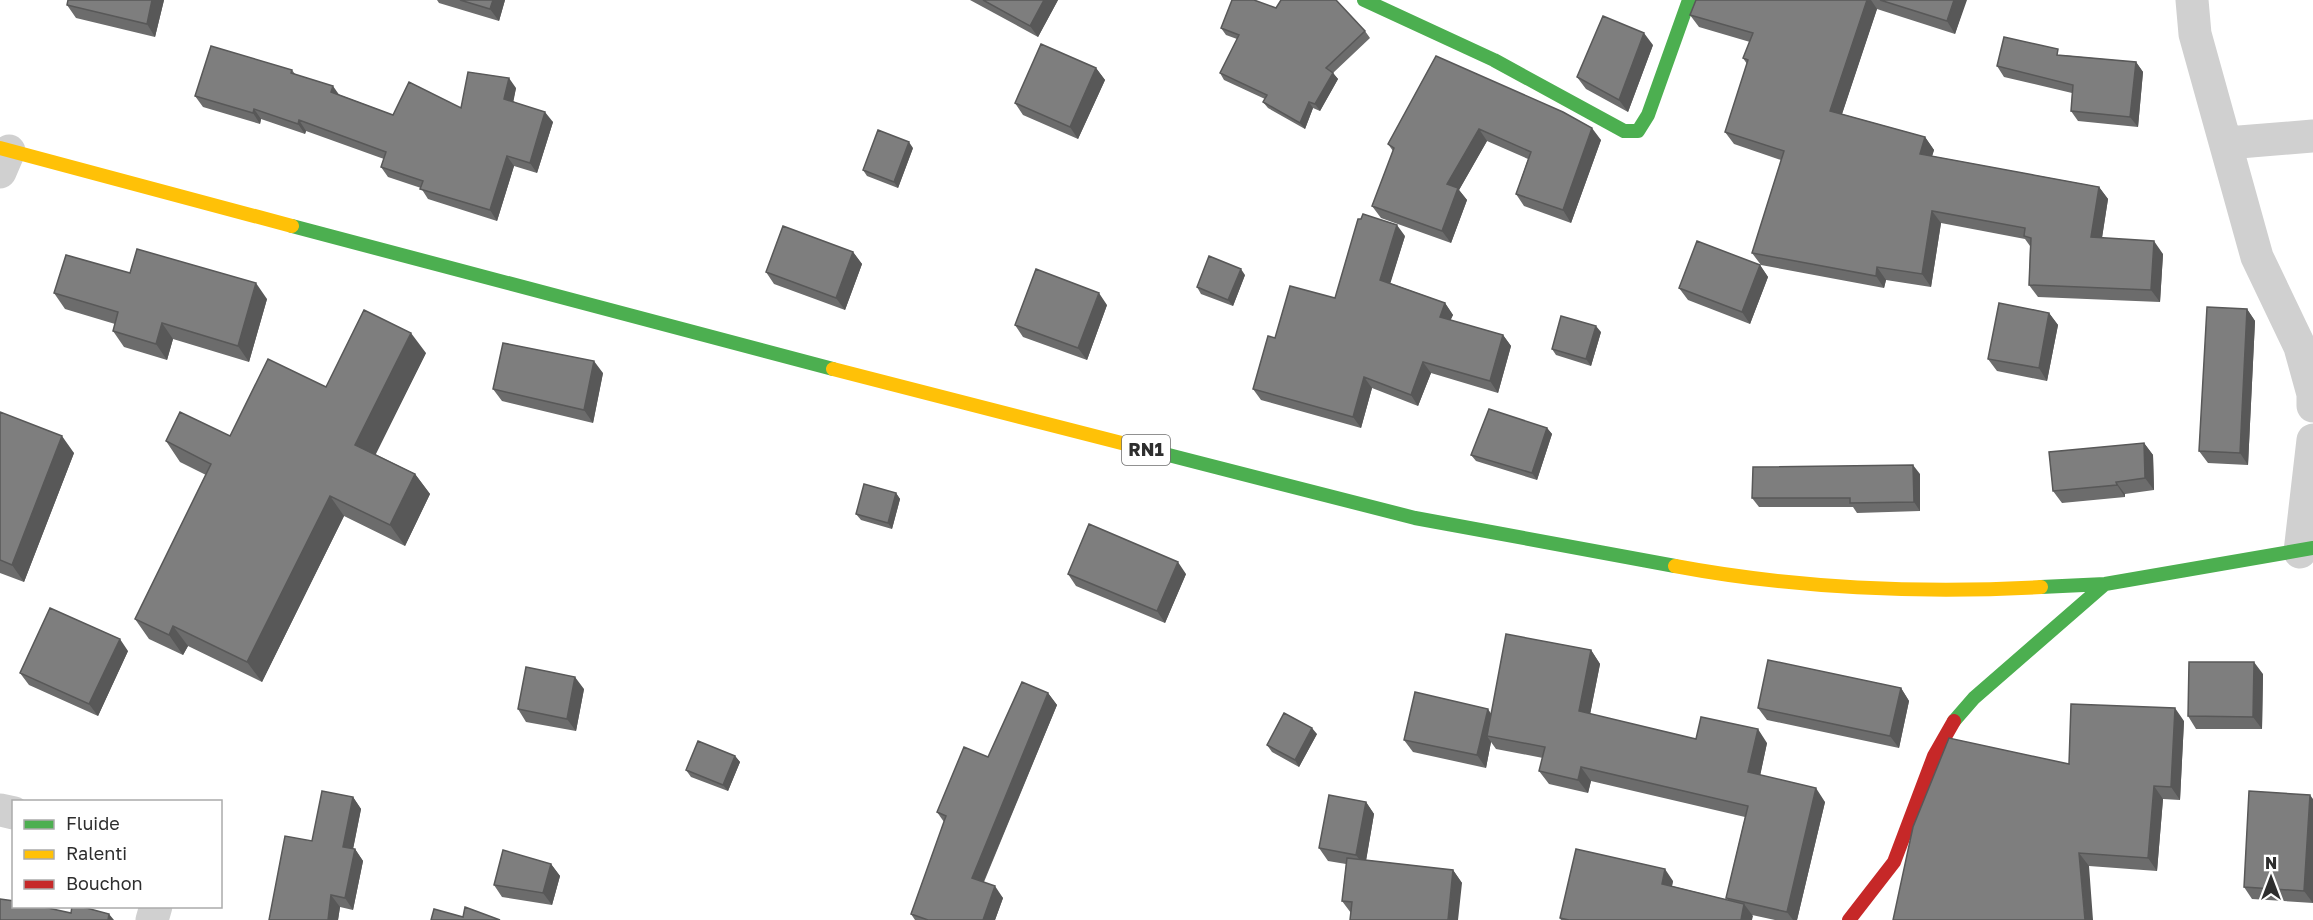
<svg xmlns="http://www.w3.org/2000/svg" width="2313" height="920" viewBox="0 0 2313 920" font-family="'Golos Text',sans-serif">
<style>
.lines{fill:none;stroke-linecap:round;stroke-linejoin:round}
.street{stroke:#d0d0d0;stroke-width:33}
.fast{stroke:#4caf50;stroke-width:14}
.slow{stroke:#ffc107;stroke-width:14}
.jam{stroke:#c62828;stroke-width:14}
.wall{fill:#6c6c6c}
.shaded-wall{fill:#585858}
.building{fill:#7e7e7e;stroke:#585858;stroke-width:1.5}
.labels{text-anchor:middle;stroke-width:6;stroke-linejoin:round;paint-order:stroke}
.shield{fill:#fff;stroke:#6d6d6d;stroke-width:1.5}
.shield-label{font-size:18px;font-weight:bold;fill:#2e2e2e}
</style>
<rect width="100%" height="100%" fill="#fff"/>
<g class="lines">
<!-- street -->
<path class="street" d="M 2192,0 L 2195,34 L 2257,257 L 2300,347 L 2313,394 L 2313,406
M 2227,143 L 2313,136
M 0,172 L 9,151
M 2300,552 L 2313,440
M 0,810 L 14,813
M 152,920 L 156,906"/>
<!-- fast -->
<path class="fast" d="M 1364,0 L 1494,60 L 1624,131 L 1638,131 L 1648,115 L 1689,0
M 292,226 L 833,369
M 1149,450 L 1415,518 L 1675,566
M 2041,587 L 2105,584 L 2313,548
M 1954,721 L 1974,698 L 2105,584"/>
<!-- slow -->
<path class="slow" d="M 0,148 L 292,226
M 833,369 L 1149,450
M 1675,566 C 1792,588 1922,594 2041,587"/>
<!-- jam -->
<path class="jam" d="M 1849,920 L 1894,862 L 1934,756 L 1954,721"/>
</g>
<!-- wall -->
<path class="wall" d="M 164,0 L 155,37 L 76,18 L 67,5 Z
M 437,0 L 505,0 L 499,21 L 439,3 Z
M 970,0 L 1058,0 L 1038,37 Z
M 1696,0 L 1966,0 L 1955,34 L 1877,9 L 1842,114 L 1925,137 L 1934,150 L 1932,156 L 2099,187 L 2108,199 L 2102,238 L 2163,254 L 2160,302 L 2038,297 L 2029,285 L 2030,246 L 2025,239 L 1941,223 L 1931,287 L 1886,280 L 1884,288 L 1761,265 L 1752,253 L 1781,160 L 1734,144 L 1725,132 L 1747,64 L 1743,58 L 1750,42 L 1699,27 L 1690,15 Z
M 1276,8 L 1365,31 L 1370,38 L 1333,73 L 1338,79 L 1320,111 L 1313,108 L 1305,129 L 1268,108 L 1263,102 L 1265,99 L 1224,80 L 1220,73 L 1237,39 L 1226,35 L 1221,28 Z
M 1653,45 L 1628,112 L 1586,89 L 1577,77 Z
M 2062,55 L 2136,62 L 2143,72 L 2138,127 L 2078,121 L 2071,111 L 2072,93 L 2004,77 L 1997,66 Z
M 1436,56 L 1601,140 L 1571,223 L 1524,206 L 1516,194 L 1528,159 L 1487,141 L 1459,190 L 1467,200 L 1451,243 L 1381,218 L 1372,206 L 1393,151 L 1388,144 Z
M 1096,68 L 1105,80 L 1078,139 L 1023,115 L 1015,103 Z
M 292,70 L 295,74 L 340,95 L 393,115 L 461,108 L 516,88 L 513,101 L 553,122 L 537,173 L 514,166 L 497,221 L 428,199 L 421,188 L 388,177 L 381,167 L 384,159 L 306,131 L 305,134 L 261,119 L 260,124 L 203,107 L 195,96 Z
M 913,148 L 898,188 L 867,176 L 863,170 Z
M 1405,236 L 1390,283 L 1445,303 L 1453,315 L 1450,320 L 1503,335 L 1511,346 L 1498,393 L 1431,373 L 1418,406 L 1372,388 L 1361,428 L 1261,400 L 1253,389 L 1335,298 Z
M 853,252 L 862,264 L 845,310 L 774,284 L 766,272 Z
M 1760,265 L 1768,277 L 1750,324 L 1688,300 L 1679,288 Z
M 130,273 L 267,299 L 249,362 L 173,339 L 167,360 L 124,347 L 113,331 L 115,324 L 65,309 L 54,293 Z
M 1245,275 L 1233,306 L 1201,294 L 1197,287 Z
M 1107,305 L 1087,360 L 1023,337 L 1015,325 Z
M 2247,309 L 2255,321 L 2248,465 L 2208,463 L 2199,451 Z
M 2049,313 L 2058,325 L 2047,381 L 1997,371 L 1988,359 Z
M 1601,332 L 1591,366 L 1556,355 L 1552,349 Z
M 426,353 L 375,454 L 415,474 L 430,494 L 405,546 L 344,516 L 262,682 L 188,646 L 183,655 L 149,639 L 135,619 L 206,475 L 180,462 L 166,441 L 230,436 L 326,387 Z
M 603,373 L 593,423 L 502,401 L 493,389 Z
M 0,412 L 74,453 L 24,582 L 0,573 Z
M 1547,428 L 1552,434 L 1537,480 L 1476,461 L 1471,455 Z
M 2144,443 L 2153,455 L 2154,490 L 2125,494 L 2125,497 L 2062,503 L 2053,491 Z
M 1920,474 L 1920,511 L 1857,513 L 1853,507 L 1759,507 L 1752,498 Z
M 896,493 L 900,499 L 892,529 L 861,520 L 856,514 Z
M 1068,574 L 1186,574 L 1165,623 L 1076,586 Z
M 1591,650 L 1600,664 L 1590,714 L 1696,739 L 1767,743 L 1760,775 L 1825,802 L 1797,920 L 1775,920 L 1752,915 L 1752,920 L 1561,920 L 1560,918 L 1673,881 L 1672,886 L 1728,900 L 1726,898 L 1745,817 L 1591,781 L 1588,793 L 1549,784 L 1539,771 L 1543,758 L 1496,749 L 1491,742 L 1486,768 L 1413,752 L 1404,740 L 1491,714 Z
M 128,651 L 98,716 L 29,685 L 20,673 Z
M 2263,674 L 2262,729 L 2196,729 L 2188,716 Z
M 1901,688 L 1909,701 L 1899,748 L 1767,720 L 1758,708 Z
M 584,689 L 576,731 L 526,722 L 518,709 Z
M 1048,693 L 1057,705 L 984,882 L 1003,898 L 995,920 L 915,920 L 911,914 L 944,822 L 937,812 Z
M 2184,721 L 2180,800 L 2163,799 L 2157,871 L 2089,866 L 1893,920 L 2069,764 Z
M 1317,734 L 1299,767 L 1272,752 L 1267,745 Z
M 735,756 L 740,762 L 728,791 L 691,777 L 686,770 Z
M 353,797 L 361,809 L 353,849 L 355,849 L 363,861 L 353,910 L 340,907 L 338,920 L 269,920 L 312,841 Z
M 2313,799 L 2313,903 L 2252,899 L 2244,887 Z
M 1366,802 L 1374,814 L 1366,860 L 1453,870 L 1462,883 L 1351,913 L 1342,901 L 1346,864 L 1328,861 L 1319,848 Z
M 551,864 L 560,876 L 552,905 L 502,897 L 494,885 Z"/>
<!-- shaded-wall -->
<path class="shaded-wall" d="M 152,0 L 164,0 L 155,37 L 147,24 Z
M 493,0 L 505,0 L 499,21 L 490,9 Z
M 1044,0 L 1058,0 L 1038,37 L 1030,26 Z
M 1867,0 L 1871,0 L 1877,9 L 1839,123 L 1830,111 Z
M 1954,0 L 1967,0 L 1955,34 L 1947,21 Z
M 1644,33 L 1653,45 L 1628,112 L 1619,100 Z
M 2136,62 L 2143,72 L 2138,127 L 2130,117 Z
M 1096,68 L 1105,80 L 1078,139 L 1070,127 Z
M 1333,73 L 1338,79 L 1320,111 L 1315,104 Z
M 509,78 L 516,88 L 512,109 L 504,99 Z
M 333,86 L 340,96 L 331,92 Z
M 1309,102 L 1313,108 L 1305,129 L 1300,123 Z
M 254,109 L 261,119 L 260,124 L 253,113 Z
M 545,112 L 553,122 L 537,173 L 530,163 Z
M 299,120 L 306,131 L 305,134 L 298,124 Z
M 1592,128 L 1601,140 L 1571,223 L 1563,210 Z
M 1479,129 L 1487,141 L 1459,190 L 1467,200 L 1451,243 L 1442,231 L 1447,184 Z
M 1925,137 L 1934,150 L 1929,166 L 1920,154 Z
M 909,142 L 913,148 L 898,188 L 894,182 Z
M 507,156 L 514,166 L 497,221 L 490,210 Z
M 2099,187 L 2108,199 L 2100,250 L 2091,237 Z
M 1932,211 L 1941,223 L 1931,287 L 1922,274 Z
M 1397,225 L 1405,236 L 1388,291 L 1380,280 Z
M 2154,241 L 2163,254 L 2160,302 L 2151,290 Z
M 853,252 L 862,264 L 845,310 L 836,298 Z
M 1760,265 L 1768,277 L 1750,324 L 1742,312 Z
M 1877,267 L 1886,280 L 1884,288 L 1876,276 Z
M 1241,269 L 1245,275 L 1233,306 L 1228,300 Z
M 256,283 L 267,299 L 249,362 L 238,346 Z
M 1099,293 L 1107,305 L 1087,360 L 1078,348 Z
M 1445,303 L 1453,315 L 1447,328 L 1440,317 Z
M 2247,309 L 2255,321 L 2248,465 L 2240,453 Z
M 2049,313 L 2058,325 L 2047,381 L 2039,368 Z
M 162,323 L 173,339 L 167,360 L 156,344 Z
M 1596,326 L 1601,332 L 1591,366 L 1586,359 Z
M 411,333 L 426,353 L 370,466 L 355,445 Z
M 1503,335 L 1511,346 L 1498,393 L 1490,381 Z
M 594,361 L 603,373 L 593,423 L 584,410 Z
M 1423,362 L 1431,373 L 1418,406 L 1411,395 Z
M 1364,377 L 1372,388 L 1361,428 L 1353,417 Z
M 1547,428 L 1552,434 L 1537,480 L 1532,473 Z
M 62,436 L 74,453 L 24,582 L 12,565 Z
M 2144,443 L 2153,455 L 2154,490 L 2145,478 Z
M 1913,465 L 1920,474 L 1920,511 L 1914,502 Z
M 415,474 L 430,494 L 405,546 L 390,525 Z
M 2116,482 L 2125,494 L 2125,497 L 2117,485 Z
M 896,493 L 900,499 L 892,529 L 888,523 Z
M 330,496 L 344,516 L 262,682 L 247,662 Z
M 1178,562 L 1186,574 L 1165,623 L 1157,611 Z
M 173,626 L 188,646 L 183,655 L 169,635 Z
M 120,639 L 128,651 L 98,716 L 89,704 Z
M 1591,650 L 1600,664 L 1588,725 L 1579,711 Z
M 2254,662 L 2263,674 L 2262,729 L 2253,717 Z
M 575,677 L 584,689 L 576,731 L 567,719 Z
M 1901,688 L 1909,701 L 1899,748 L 1890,736 Z
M 1048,693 L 1057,705 L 980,890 L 972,878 Z
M 2175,708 L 2184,721 L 2180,800 L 2171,787 Z
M 1488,709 L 1496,721 L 1487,736 L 1491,742 L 1486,768 L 1477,755 Z
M 1312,728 L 1317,734 L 1299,767 L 1295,760 Z
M 1758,729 L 1767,743 L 1758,786 L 1748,772 Z
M 735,756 L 740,762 L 728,791 L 723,785 Z
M 1581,767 L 1591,781 L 1588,793 L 1578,780 Z
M 2154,786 L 2163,799 L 2157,871 L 2148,858 Z
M 1816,788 L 1825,802 L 1797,920 L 1793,920 L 1787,912 Z
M 2310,795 L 2313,799 L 2313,903 L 2304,891 Z
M 353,797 L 361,809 L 351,859 L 343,847 Z
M 1366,802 L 1374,814 L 1365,867 L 1356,855 Z
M 355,849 L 363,861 L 353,910 L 345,898 Z
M 2079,853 L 2089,866 L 2093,920 L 2085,920 Z
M 551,864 L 560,876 L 552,905 L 543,893 Z
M 1665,869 L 1673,881 L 1670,895 L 1662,884 Z
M 1453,870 L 1462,883 L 1458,920 L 1448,920 Z
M 995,886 L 1003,898 L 995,920 L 983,920 Z
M 331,895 L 340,907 L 338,920 L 328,920 Z
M 1744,904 L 1753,916 L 1752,920 L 1741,920 Z
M 109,914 L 114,920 L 108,920 Z"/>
<!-- building -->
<path class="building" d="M 68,0 L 152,0 L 147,24 L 67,5 Z
M 460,0 L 493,0 L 490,9 Z
M 983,0 L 1044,0 L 1030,26 Z
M 1232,0 L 1254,0 L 1276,8 L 1281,0 L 1336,0 L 1365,31 L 1326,68 L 1333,73 L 1315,104 L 1309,102 L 1300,123 L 1263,102 L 1267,95 L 1220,73 L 1239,35 L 1221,28 Z
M 1696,0 L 1867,0 L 1830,111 L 1925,137 L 1920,154 L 2099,187 L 2091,237 L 2154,241 L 2151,290 L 2029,285 L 2031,238 L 2024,236 L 2025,228 L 1932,211 L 1922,274 L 1877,267 L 1876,276 L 1752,253 L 1784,151 L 1725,132 L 1748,60 L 1743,58 L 1753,33 L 1690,15 Z
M 1880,0 L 1954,0 L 1947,21 Z
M 1603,16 L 1644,33 L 1619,100 L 1577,77 Z
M 2004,37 L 2058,49 L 2057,55 L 2136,62 L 2130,117 L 2071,111 L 2073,85 L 1997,66 Z
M 1041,44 L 1096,68 L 1070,127 L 1015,103 Z
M 211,46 L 292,70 L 291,73 L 333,86 L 331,92 L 393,115 L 409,82 L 461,108 L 468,72 L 509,78 L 504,99 L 545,112 L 530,163 L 507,156 L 490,210 L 420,189 L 423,181 L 381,167 L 386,152 L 299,120 L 298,124 L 254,109 L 253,113 L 195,96 Z
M 1436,56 L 1563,112 L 1592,128 L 1563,210 L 1516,194 L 1531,152 L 1479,129 L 1447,184 L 1458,188 L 1442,231 L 1372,206 L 1394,148 L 1388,144 Z
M 878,130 L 909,142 L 894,182 L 863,170 Z
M 1363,214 L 1397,225 L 1380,280 L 1445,303 L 1440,317 L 1503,335 L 1490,381 L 1423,362 L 1411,395 L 1364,377 L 1353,417 L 1253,389 L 1268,336 L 1275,338 L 1290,286 L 1335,298 L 1358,219 L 1361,219 Z
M 783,226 L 853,252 L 836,298 L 766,272 Z
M 1697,241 L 1760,265 L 1742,312 L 1679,288 Z
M 137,249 L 256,283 L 238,346 L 162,323 L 156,344 L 113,331 L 118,312 L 54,293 L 66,255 L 130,273 Z
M 1209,256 L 1241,269 L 1228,300 L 1197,287 Z
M 1036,269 L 1099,293 L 1078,348 L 1015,325 Z
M 1999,303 L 2049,313 L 2039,368 L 1988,359 Z
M 2207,307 L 2247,309 L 2240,453 L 2199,451 Z
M 364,310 L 411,333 L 355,445 L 415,474 L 390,525 L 330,496 L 247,662 L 173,626 L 169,635 L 135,619 L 211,464 L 166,441 L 180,412 L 230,436 L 268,359 L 326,387 Z
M 1561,316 L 1596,326 L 1586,359 L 1552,349 Z
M 503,343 L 594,361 L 584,410 L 493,389 Z
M 1489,409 L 1547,428 L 1532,473 L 1471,455 Z
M 0,412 L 62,436 L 12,565 L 0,560 Z
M 2144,443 L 2145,478 L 2116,482 L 2117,485 L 2053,491 L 2049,452 Z
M 1913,465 L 1914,502 L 1850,503 L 1850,498 L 1752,498 L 1753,467 Z
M 864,484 L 896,493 L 888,523 L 856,514 Z
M 1089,524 L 1178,562 L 1157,611 L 1068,574 Z
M 50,608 L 120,639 L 89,704 L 20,673 Z
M 1506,634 L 1591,650 L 1579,711 L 1696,739 L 1701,717 L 1758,729 L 1748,772 L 1816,788 L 1787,912 L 1726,898 L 1748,806 L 1581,767 L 1578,780 L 1539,771 L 1545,747 L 1487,736 Z
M 1768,660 L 1901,688 L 1890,736 L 1758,708 Z
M 2189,662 L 2254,662 L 2253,717 L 2188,716 Z
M 526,667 L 575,677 L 567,719 L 518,709 Z
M 1022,682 L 1048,693 L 972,878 L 995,886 L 983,920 L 928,920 L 911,914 L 946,816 L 937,812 L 964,747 L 988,757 Z
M 1415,692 L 1488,709 L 1477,755 L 1404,740 Z
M 2071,704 L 2175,708 L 2171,787 L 2154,786 L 2148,858 L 2079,853 L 2085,920 L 1893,920 L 1913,827 L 1949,738 L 2069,764 Z
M 1284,713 L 1312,728 L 1295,760 L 1267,745 Z
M 698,741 L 735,756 L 723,785 L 686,770 Z
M 322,791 L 353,797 L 343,847 L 355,849 L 345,898 L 331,895 L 328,920 L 269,920 L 285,836 L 312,841 Z
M 2249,791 L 2310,795 L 2304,891 L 2244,887 Z
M 1329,795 L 1366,802 L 1356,855 L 1319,848 Z
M 1576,849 L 1665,869 L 1662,884 L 1744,904 L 1741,920 L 1569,920 L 1560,918 Z
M 503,850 L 551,864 L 543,893 L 494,885 Z
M 1347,858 L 1453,870 L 1448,920 L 1350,920 L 1352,902 L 1342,901 Z
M 0,899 L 14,901 L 14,906 L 39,906 L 71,913 L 72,906 L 79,906 L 109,914 L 108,920 L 0,920 Z
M 465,907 L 500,920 L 431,920 L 434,909 L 463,917 Z"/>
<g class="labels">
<!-- shield labels -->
<rect class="shield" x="1122" y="435" width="48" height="30" rx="4.5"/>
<g class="shield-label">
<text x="1146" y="456">RN1</text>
</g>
</g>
<!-- legend -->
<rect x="12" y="800" width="210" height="108" fill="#ffffff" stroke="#ababab" stroke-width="1.5"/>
<rect x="24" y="820" width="30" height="9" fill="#4caf50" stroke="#ababab" stroke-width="1.5"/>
<text x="66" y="830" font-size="18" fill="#2e2e2e">Fluide</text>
<rect x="24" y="850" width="30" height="9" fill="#ffc107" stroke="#ababab" stroke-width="1.5"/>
<text x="66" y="860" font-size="18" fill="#2e2e2e">Ralenti</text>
<rect x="24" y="880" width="30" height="9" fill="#c62828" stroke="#ababab" stroke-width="1.5"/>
<text x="66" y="890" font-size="18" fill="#2e2e2e">Bouchon</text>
<!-- north arrow -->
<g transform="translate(2271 878)" stroke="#ffffff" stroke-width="4.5" paint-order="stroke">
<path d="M0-4.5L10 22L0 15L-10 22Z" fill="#2e2e2e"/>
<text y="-9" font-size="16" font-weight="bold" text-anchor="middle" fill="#2e2e2e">N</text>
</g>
</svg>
